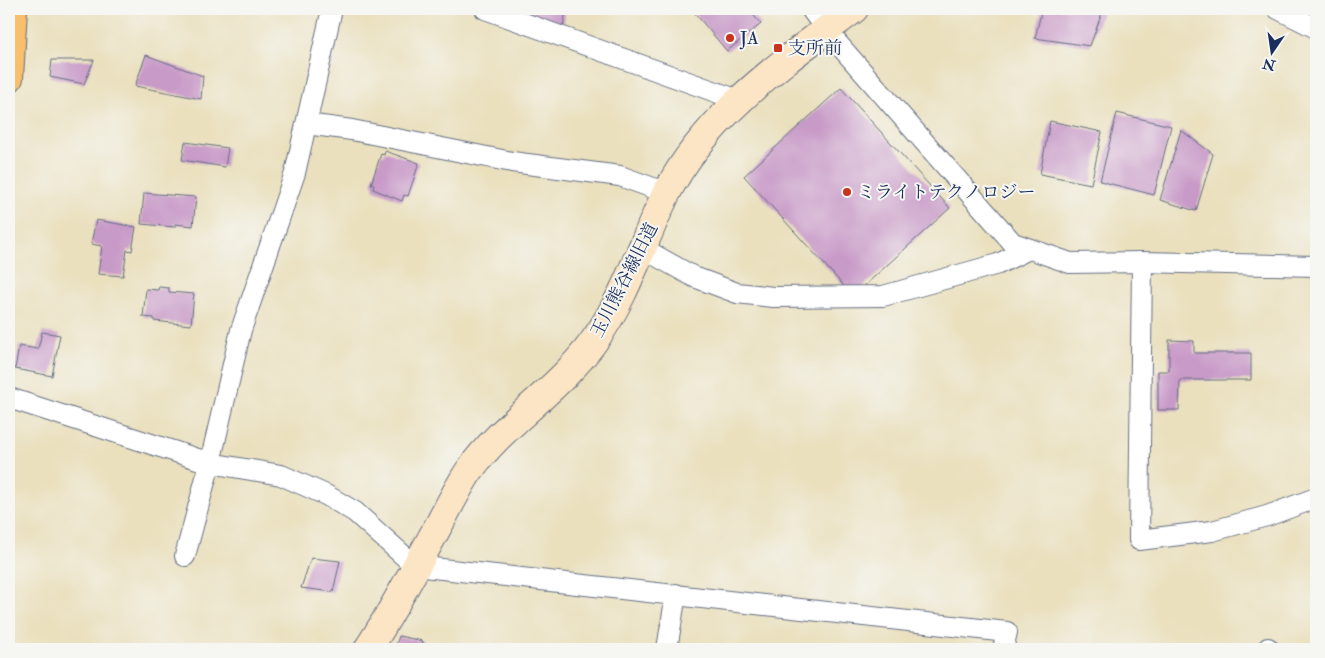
<svg xmlns="http://www.w3.org/2000/svg" width="1325" height="658" viewBox="0 0 1325 658" font-family="'IM FELL Double Pica','Noto Serif JP',serif">
<style>
.building{fill:#c89ac8}
.lines{fill:none;stroke-linecap:round;stroke-linejoin:round}
.street-casing{stroke:#636d80;stroke-width:22}
.secondary-casing{stroke:#636d80;stroke-width:30}
.highway-casing{stroke:#636d80;stroke-width:30}
.street{stroke:#fff;stroke-width:20}
.secondary{stroke:#fce5c4;stroke-width:28}
.highway{stroke:#f8bf6c;stroke-width:28}
.poi-dot{fill:#c8321e;stroke:#f6f6f2;stroke-width:2}
.labels{text-anchor:middle;stroke-width:4;stroke-linejoin:round;paint-order:stroke}
.poi-label{font-size:18px;fill:#1b2f5e;stroke:#f6f6f2;text-anchor:start}
.street-label{font-size:18px;fill:#1b2f5e;stroke:#f6f6f2}
</style>
<rect width="100%" height="100%" fill="#f6f6f2"/>
<filter id="ink" filterUnits="userSpaceOnUse"><feTurbulence type="fractalNoise" baseFrequency=".02" numOctaves="2"/><feDisplacementMap in="SourceGraphic" scale="10" xChannelSelector="R" yChannelSelector="G"/><feConvolveMatrix kernelMatrix="1 2 1 2 8 2 1 2 1" color-interpolation-filters="sRGB"/></filter>
<filter id="wash" filterUnits="userSpaceOnUse"><feTurbulence type="fractalNoise" baseFrequency=".0096" numOctaves="4" result="noise"/><feDisplacementMap in="SourceGraphic" scale="20" xChannelSelector="R" yChannelSelector="G"/><feGaussianBlur stdDeviation="1.12" result="paint"/><feColorMatrix in="noise" values="0 0 0 0 0 0 0 0 0 0 0 0 0 0 0 0 0 1.4 0 .05"/><feComposite in="paint" operator="in"/></filter>
<g filter="url(#wash)">
<rect width="100%" height="100%" fill="#eae0be"/>
<g id="blocks">
<!-- building -->
<path class="building" d="M 512,9 L 566,9 L 563,28 Z
M 696,9 L 748,9 L 761,24 L 727,51 L 693,11 Z
M 1042,9 L 1095,9 L 1103,10 L 1090,46 L 1035,38 Z
M 1293,9 L 1316,9 L 1316,19 Z
M 146,55 L 203,76 L 201,99 L 135,86 Z
M 52,60 L 94,60 L 84,84 L 50,77 Z
M 841,88 L 950,208 L 853,296 L 744,176 Z
M 1117,113 L 1171,126 L 1154,195 L 1100,181 Z
M 1050,121 L 1102,132 L 1091,184 L 1040,174 Z
M 1181,130 L 1213,154 L 1196,211 L 1160,200 Z
M 185,142 L 228,148 L 225,167 L 182,160 Z
M 385,151 L 419,163 L 408,196 L 404,195 L 402,201 L 373,189 L 374,184 L 371,184 L 381,154 L 384,155 Z
M 144,193 L 196,197 L 193,226 L 175,224 L 175,227 L 141,224 Z
M 96,220 L 136,227 L 132,251 L 127,250 L 123,276 L 98,274 L 102,246 L 91,244 Z
M 159,287 L 169,288 L 169,292 L 194,294 L 191,325 L 154,321 L 154,318 L 143,317 L 146,289 L 158,290 Z
M 42,332 L 60,335 L 52,376 L 15,369 L 19,346 L 38,349 Z
M 1169,340 L 1194,341 L 1194,353 L 1251,353 L 1251,380 L 1180,380 L 1179,410 L 1158,410 L 1158,371 L 1169,371 Z
M 311,558 L 340,561 L 333,592 L 301,588 Z
M 399,636 L 423,641 L 421,649 L 395,649 Z"/>
</g>
</g>
<g filter="url(#ink)">
<use href="#blocks" fill-opacity="0" stroke="#636d80" stroke-width="1"/>
<g class="lines">
<defs>
<path id="street" d="M 485,9 L 741,101
M 811,9 L 826,30 L 1013,243 L 1070,263 L 1142,262 L 1316,266
M 1278,9 L 1316,28
M 306,124 L 352,130 L 512,162 L 620,176 L 667,193
M 642,248 L 694,277 L 737,293 L 773,297 L 883,296 L 998,264 L 1029,249
M 1142,262 L 1139,540 L 1212,531 L 1267,516 L 1316,498
M 9,398 L 210,463 L 281,475 L 326,495 L 355,512 L 415,566 L 1007,632 L 1003,649
M 185,556 L 210,463 L 241,330 L 295,173 L 332,9
M 667,649 L 676,594
M 1268,649 L 1268,648"/>
<path id="secondary" d="M 368,649 C 395,608 417,564 441,521 C 450,504 459,486 469,471 C 504,422 559,390 594,341 C 626,297 642,243 666,194 C 706,115 785,61 854,9"/>
<path id="highway" d="M 9,78 L 13,9"/>
</defs>
<!-- street casing -->
<use href="#street" class="street-casing"/>
<!-- secondary casing -->
<use href="#secondary" class="secondary-casing"/>
<!-- highway casing -->
<use href="#highway" class="highway-casing"/>
<!-- street -->
<use href="#street" class="street"/>
<!-- secondary -->
<use href="#secondary" class="secondary"/>
<!-- highway -->
<use href="#highway" class="highway"/>
</g>
</g>
<!-- markers -->
<g class="poi-dot">
<circle cx="730" cy="38" r="5"/>
<rect x="773" y="43" width="10" height="10" rx="2.5"/>
<circle cx="847" cy="192" r="5"/>
</g>
<g class="labels">
<!-- poi labels -->
<g class="poi-label">
<text x="740" y="44">JA</text>
<text x="788" y="54">支所前</text>
<text x="857" y="198">ミライトテクノロジー</text>
</g>
<!-- street labels -->
<g class="street-label">
<text transform="translate(624 280) rotate(-63)" y="6">玉川熊谷線旧道</text>
</g>
</g>
<!-- margin -->
<rect width="1325" height="658" fill="none" stroke="#f6f6f2" stroke-width="30"/>
<!-- north arrow -->
<g transform="translate(1272 52) rotate(193)" stroke="#f6f6f2" stroke-width="4" paint-order="stroke">
<path d="M0-4L9 19L0 12L-9 19Z" fill="#1b2f5e"/>
<text y="-8" font-size="14" font-weight="bold" text-anchor="middle" fill="#1b2f5e">N</text>
</g>
</svg>
